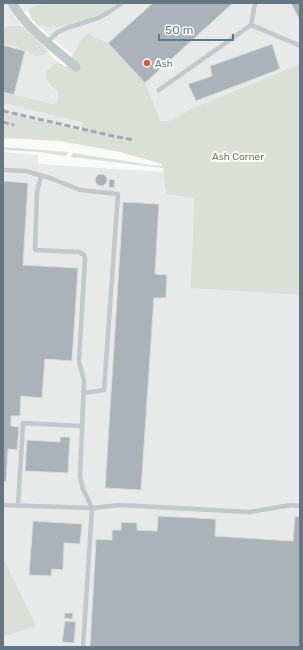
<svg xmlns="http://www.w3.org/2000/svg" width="303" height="650" viewBox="0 0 303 650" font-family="Rubik,sans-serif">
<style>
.built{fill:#e8e9e9}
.green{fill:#dadfd7}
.building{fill:#aab3b9;stroke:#dcdcda}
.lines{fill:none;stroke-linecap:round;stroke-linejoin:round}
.lane{stroke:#c3c8cc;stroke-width:4.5}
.street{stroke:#c3c8cc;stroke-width:9}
.rail{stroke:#a2aab0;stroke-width:3;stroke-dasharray:6 3;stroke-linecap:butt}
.poi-dot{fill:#e4572e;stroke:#fff;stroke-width:1.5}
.labels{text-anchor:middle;stroke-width:4;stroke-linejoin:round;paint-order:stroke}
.poi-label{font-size:10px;fill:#657683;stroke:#fff;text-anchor:start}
.park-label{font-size:10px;fill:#687a64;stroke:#fff}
</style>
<rect width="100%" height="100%" fill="#fafaf8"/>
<!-- built -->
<path class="built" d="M 3,3 L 44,3 L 14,16 L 25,30 L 58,62 L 49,67 L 49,85 L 58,92 L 58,99 L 54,104 L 3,92 Z
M 117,3 L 300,3 L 300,64 L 193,108 L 169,121 L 161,121 L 145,83 L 108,43 L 87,33 L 72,55 L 37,25 L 49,27 L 104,13 Z
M 3,103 L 82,123 L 138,135 L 3,131 Z
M 3,152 L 38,155 L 38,164 L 164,172 L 166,194 L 194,198 L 193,222 L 208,289 L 300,295 L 300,647 L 3,647 L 3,637 L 35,626 L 3,558 Z"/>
<!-- green -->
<path class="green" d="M 44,3 L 117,3 L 104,13 L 63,26 L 49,27 L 37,25 L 31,18 L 28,9 Z
M 8,26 L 22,26 L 48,51 L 43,55 L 36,56 L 13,45 L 3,44 L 3,28 Z
M 87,33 L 108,43 L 145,83 L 161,121 L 169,121 L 193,108 L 300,64 L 300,295 L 191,288 L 194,198 L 166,194 L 163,168 L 71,157 L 73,153 L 151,165 L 162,166 L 162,164 L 120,152 L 60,141 L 3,138 L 3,113 L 82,131 L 83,123 L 3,103 L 3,92 L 54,104 L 58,99 L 58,92 C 44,81 40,72 58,62 L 66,67 L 80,42 Z
M 3,147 L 68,152 L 66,156 L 39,152 L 3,150 Z
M 3,558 L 36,626 L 3,637 Z"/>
<!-- building -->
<path class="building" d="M 153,3 L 233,3 L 145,83 L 108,43 Z
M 291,3 L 300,3 L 300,21 Z
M 272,44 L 280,69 L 196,101 L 188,84 L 212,76 L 210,66 Z
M 3,45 L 25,51 L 14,95 L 3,92 Z
M95 180a6 6 0 1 1 12 0a6 6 0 1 1-12 0Z
M 109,179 L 115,180 L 114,188 L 109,187 Z
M 3,181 L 28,183 L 23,265 L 78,268 L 72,361 L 45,359 L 42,398 L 21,396 L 20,416 L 11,416 L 11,426 L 19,427 L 17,450 L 8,449 L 6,482 L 3,481 Z
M 123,202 L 159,204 L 155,274 L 167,275 L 166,298 L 154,298 L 141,490 L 105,488 Z
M 60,437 L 70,437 L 68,473 L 25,471 L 27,440 L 60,442 Z
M 158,516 L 216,519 L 215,536 L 293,541 L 295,516 L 300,517 L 300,647 L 90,647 L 96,539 L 112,540 L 112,530 L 121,530 L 121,522 L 137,523 L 137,530 L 157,531 Z
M 33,521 L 82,524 L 80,544 L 64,543 L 63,570 L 52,569 L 51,576 L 29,575 Z
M 65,613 L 73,613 L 72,619 L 64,618 Z
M 65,621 L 76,622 L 74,643 L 62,642 Z"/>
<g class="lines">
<!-- lane -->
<path class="lane" d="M 251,25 L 294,43 L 300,46
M 47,42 L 58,32 L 67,28 L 98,18 L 109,12 L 122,3
M 159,90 L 251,25 L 255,3
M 3,170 L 26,171 L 50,178 L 80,190 L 118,194 L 104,390 L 84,393
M 41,176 L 37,192 L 35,250 L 79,252 L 84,255 L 85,259 L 79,361 L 84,381 L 80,477 L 83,489 L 92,508 L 83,647
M 3,505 L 92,508 L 120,505 L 249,512 L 291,505 L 300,506
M 18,506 L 23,423 L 81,426"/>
<!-- street -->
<path class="street" d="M 12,3 C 27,29 54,48 76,67"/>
<!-- rail -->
<path class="rail" d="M 3,111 L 113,136 L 134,140
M 3,122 L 14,125"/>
</g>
<!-- markers -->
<circle class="poi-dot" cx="147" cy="63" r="4"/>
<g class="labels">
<!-- poi labels -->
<g class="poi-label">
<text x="155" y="67">Ash</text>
</g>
<!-- park labels -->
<g class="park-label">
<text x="238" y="160">Ash Corner</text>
</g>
</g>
<!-- border -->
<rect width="303" height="650" fill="none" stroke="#657683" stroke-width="8"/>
<!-- scale -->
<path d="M159 34v6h74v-6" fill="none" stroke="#657683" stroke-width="2"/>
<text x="165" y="34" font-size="12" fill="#657683" stroke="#ffffff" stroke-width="3" paint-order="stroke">50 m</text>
</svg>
